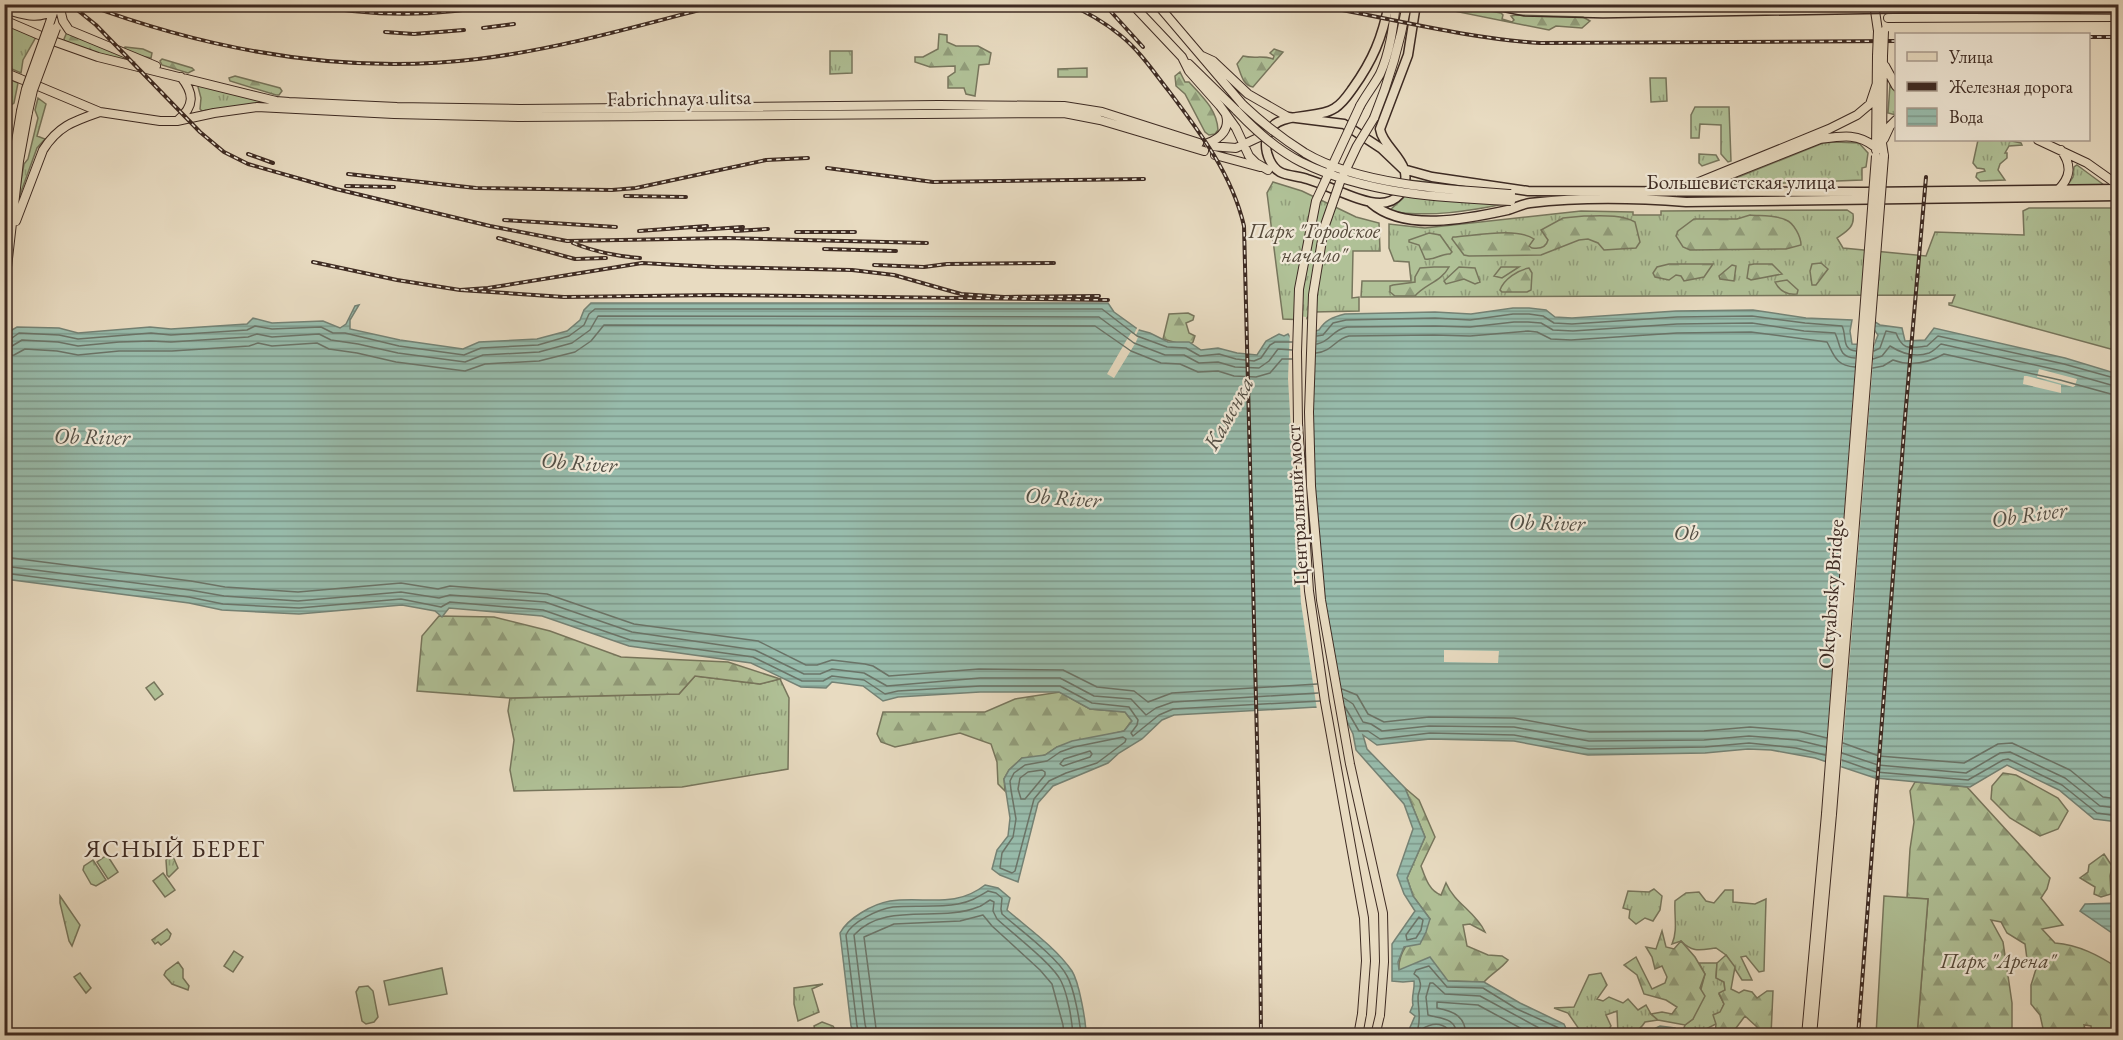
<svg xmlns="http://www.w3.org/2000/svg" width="2123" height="1040" viewBox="0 0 2123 1040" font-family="'EB Garamond',serif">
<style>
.grass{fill:url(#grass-tufts);stroke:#77765d;stroke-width:1.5}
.forest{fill:url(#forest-firs);stroke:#77765d;stroke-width:1.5}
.pitch{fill:#b0c197;stroke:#77765d;stroke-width:1.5}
.water{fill:url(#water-rules);stroke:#748275;stroke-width:1.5}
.pier{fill:#e8dbc1}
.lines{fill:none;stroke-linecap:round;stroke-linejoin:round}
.shore{stroke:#6b7468;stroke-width:1.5}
.major-tunnel{stroke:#c6b8a1;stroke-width:8;stroke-dasharray:8 4;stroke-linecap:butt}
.major-casing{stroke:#3e2b23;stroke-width:10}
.highway-casing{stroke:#3e2b23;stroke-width:11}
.major{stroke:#e8dbc1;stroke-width:8}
.highway{stroke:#e8dbc1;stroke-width:8}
.tram{stroke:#3e2b23;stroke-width:1.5}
.rail-casing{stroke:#3e2b23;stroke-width:4}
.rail{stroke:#f0e8d7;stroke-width:1.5;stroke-dasharray:4.5;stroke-linecap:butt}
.major-bridge-casing{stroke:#3e2b23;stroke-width:10;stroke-linecap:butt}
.major-bridge{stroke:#e8dbc1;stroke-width:8}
.labels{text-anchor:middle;stroke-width:4.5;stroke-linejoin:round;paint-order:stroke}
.street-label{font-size:21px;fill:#3e2b23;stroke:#f0e8d7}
.park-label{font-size:21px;font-style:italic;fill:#55493a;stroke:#f0e8d7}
.water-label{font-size:22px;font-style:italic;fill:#544f45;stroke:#f0e8d7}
.quarter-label{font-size:24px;letter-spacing:1.5px;fill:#3e2b23;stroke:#f0e8d7}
</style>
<defs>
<pattern id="grass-tufts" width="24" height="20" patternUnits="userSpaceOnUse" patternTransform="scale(1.5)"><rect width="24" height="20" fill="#b0c197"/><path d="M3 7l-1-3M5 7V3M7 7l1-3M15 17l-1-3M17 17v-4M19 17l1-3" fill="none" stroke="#919d7b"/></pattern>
<pattern id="forest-firs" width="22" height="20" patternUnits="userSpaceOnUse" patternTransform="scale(1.5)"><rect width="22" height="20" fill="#b0c197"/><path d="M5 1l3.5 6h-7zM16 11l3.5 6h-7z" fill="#919d7b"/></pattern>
<pattern id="water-rules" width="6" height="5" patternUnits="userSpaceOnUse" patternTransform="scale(1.5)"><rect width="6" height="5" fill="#98bcac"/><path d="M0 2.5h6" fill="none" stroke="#7d998c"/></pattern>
</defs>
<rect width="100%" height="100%" fill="#e8dbc1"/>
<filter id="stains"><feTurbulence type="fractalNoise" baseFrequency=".00333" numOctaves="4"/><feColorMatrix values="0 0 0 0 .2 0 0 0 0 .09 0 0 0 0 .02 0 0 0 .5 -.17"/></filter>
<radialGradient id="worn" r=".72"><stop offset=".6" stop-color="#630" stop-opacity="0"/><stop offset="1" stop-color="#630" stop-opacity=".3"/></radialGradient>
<!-- grass -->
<path class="grass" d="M 4,24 L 36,37 L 23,60 L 21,73 L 5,66 Z
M 830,51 L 852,51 L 852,73 L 830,74 Z
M 5,77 L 18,83 L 14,103 L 10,106 L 5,144 Z
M 1650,78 L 1666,78 L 1667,101 L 1651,102 Z
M 200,84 L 260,101 L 261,103 L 202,111 L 200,109 L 201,98 L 198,87 Z
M 1890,85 L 1896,93 L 1896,115 L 1888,113 Z
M 38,98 L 46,104 L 37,136 L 45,139 L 37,148 L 17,203 L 24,164 L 28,159 L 38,118 L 35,110 Z
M 1695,107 L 1729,107 L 1731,161 L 1728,162 L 1721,154 L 1721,125 L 1700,124 L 1699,138 L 1691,138 L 1691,115 Z
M 1978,140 L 2007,140 L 2021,143 L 2022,145 L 2009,146 L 2005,153 L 2007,153 L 2007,158 L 2000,164 L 1998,170 L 2005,180 L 1980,181 L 1976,177 L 1977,173 L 1985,171 L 1984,169 L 1977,168 L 1973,163 Z
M 1835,142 L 1859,143 L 1868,153 L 1866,167 L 1862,168 L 1862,180 L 1729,185 L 1726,182 L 1823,143 Z
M 1699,154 L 1716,155 L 1719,160 L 1702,166 L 1699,163 Z
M 2077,165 L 2104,185 L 2067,186 L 2073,177 L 2074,167 Z
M 1408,180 L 1478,187 L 1509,203 C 1469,211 1430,218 1389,211 L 1403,198 Z
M 1273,182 L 1302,191 L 1356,217 L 1379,223 L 1380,251 L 1353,251 L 1352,298 L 1359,297 L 1359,311 L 1313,312 L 1305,320 L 1283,319 L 1267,193 Z
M 2029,208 L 2118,208 L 2118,351 L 1949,305 L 1949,303 L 1952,303 L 1955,295 L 1361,297 L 1362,281 L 1411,281 L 1409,262 L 1394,261 L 1389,248 L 1389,224 L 1425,228 L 1581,211 L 1633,212 L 1633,215 L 1661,215 L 1661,211 L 1847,210 L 1853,214 C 1855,227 1847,231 1837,238 L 1843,248 L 1926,256 L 1935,232 L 2024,235 L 2023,211 Z
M 695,676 L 760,684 L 780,679 L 789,698 L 788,769 L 682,787 L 514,791 L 510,770 L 514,740 L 508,711 L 510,698 L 679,694 Z
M 172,854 L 178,868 L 169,877 L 167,875 L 166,860 Z
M 93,860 L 106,880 L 96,886 L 91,884 L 83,870 L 84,866 Z
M 1654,889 L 1662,896 L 1660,910 L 1653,921 L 1645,918 L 1636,924 L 1629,918 L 1630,910 L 1623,908 L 1628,891 L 1649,892 Z
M 1725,890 L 1733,890 L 1733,902 L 1755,904 L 1766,899 L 1764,971 L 1759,972 L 1746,956 L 1741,957 L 1752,980 L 1742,980 L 1726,955 L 1716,948 C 1700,950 1693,953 1681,941 L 1672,944 C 1678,931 1674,915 1675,901 L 1686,893 L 1699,892 L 1706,901 L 1714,903 Z
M 60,896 L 80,925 L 72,946 L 69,941 L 60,903 Z
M 167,929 L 171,934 L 169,939 L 161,945 L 158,942 L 155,944 L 152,940 Z
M 178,962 L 183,969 L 183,978 L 189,986 L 188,990 L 172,984 L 164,975 L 166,971 Z
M 1699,963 L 1717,963 L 1716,977 L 1724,982 L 1725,991 L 1719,994 L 1724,1004 L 1716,1024 L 1700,1032 L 1700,1035 L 1681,1036 L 1685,1025 L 1693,1019 L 1705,974 Z
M 80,973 L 91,988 L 86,993 L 74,977 Z
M 1601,973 L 1607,985 L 1597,999 L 1603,1001 L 1609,997 L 1623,1003 L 1628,999 L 1638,1010 L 1646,1005 L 1651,1014 L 1658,1020 L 1645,1022 C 1638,1033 1630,1035 1618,1035 L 1617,1011 L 1606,1015 L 1611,1026 L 1605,1035 L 1583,1035 L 1568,1013 L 1554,1008 L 1574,1007 L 1589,975 Z
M 823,984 L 812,989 L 819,1012 L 798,1021 L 794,1004 L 794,988 Z
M 822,1022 L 833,1026 L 839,1035 L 816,1035 L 814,1026 Z"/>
<!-- forest -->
<path class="forest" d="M 1452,4 L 1501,13 L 1503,15 L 1502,19 L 1512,22 L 1514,20 L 1511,16 L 1517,15 L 1583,17 L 1590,21 L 1582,28 L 1556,26 L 1549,30 L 1444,9 L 1445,6 Z
M 67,32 L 125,57 L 125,60 L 100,54 L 65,42 L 64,39 Z
M 939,34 L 947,35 L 947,42 L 956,46 L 978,46 L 991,53 L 989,64 L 979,65 L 975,96 L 966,94 L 964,88 L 948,88 L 948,77 L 955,72 L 955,66 L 930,67 L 915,62 L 915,57 L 923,57 L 938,49 Z
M 125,47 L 143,49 L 152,53 L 151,58 L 141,56 L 124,49 Z
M 1274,49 L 1283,52 L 1253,87 C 1242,85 1241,73 1237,64 L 1243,56 C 1254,59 1263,55 1273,59 L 1274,56 L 1270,53 Z
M 162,59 L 192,68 L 194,70 L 188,73 L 162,65 L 160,61 Z
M 1087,68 L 1087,77 L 1058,77 L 1058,69 Z
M 1180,72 L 1185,82 L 1189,82 C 1203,97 1217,110 1218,130 L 1215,134 L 1209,135 L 1205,132 L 1185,94 L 1176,86 L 1175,76 Z
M 235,76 L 280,88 L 282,91 L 279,95 L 276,95 L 230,81 L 229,78 Z
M 1750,215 C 1760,216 1777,215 1786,220 C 1794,223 1801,237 1801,245 L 1786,249 L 1690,250 L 1683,247 L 1676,236 L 1678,231 L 1694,219 L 1737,219 Z
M 1584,216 C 1600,216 1620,214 1635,222 L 1640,242 L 1636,248 L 1604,250 L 1598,243 L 1588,239 L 1579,240 L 1541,255 L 1469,256 L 1464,255 L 1452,239 L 1453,237 C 1473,236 1517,227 1534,239 L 1529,246 L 1532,248 C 1539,249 1546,248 1548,240 L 1541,230 L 1563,218 Z
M 1429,233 L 1440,235 L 1452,252 L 1450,254 C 1441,253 1435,261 1425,259 L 1419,245 L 1409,242 L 1409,240 Z
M 1821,263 L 1828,269 L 1816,285 L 1812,285 L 1810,271 L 1812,264 Z
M 1669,264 L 1713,264 L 1704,277 L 1684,281 L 1681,276 L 1676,275 L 1669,280 L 1655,277 L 1653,273 L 1657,267 Z
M 1754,264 L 1772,264 L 1782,274 L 1751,280 L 1747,278 L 1749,265 Z
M 1732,265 L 1736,266 L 1734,281 L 1720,279 L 1719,276 Z
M 1434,267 L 1449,267 C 1441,282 1425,284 1415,296 L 1395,296 L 1390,292 L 1390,286 L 1393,285 L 1415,282 L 1415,277 L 1420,268 Z
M 1459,267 L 1475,268 L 1480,282 L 1475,284 L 1464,279 L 1446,284 L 1444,281 Z
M 1501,267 L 1519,267 L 1502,278 L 1494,276 Z
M 1529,268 L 1532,273 L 1531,290 L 1527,292 L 1502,292 L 1500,290 C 1504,279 1518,270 1529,268 Z
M 1787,280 L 1798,290 L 1797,294 C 1787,295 1780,292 1775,282 Z
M 1188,313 L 1194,316 L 1193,320 L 1186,323 L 1189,333 L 1195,336 L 1193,342 L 1188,346 L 1163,339 L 1169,314 Z
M 439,616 L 494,617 L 550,631 L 621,657 L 728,662 L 780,679 L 760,684 L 695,676 L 679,694 L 510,698 L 417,691 L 422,636 Z
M 1060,692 L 1090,709 L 1125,712 L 1132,721 L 1124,731 L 1057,747 L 1045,755 L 1036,758 L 1022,758 L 1009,770 L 1004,779 L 1005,791 L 998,784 L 997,762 L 991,744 L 960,733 L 895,747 L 881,742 L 877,734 L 883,712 L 985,712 L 1015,699 Z
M 2003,773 L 2016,775 L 2058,798 L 2068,811 L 2058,829 L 2040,836 L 2010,818 L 1991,799 L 1992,786 Z
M 1915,782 L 1967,787 L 2050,878 L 2047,889 L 2041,898 L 2063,925 L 2042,929 L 2055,943 C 2079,945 2098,955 2118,968 L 2118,1035 L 2092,1035 L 2091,1026 L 2084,1025 L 2086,1032 C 2076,1038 2054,1038 2044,1033 L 2040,1015 L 2031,1004 L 2031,985 L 2036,969 L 2027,959 L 2025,944 L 2007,933 L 2001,922 L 1991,920 L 2003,942 L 2012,1003 L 2012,1035 L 1917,1035 L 1928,899 L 1907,898 L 1910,849 L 1914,822 L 1910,791 Z
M 1405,788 L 1419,800 L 1435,837 L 1421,866 C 1425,877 1429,891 1441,895 L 1446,883 C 1455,904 1476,912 1485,932 L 1470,924 L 1463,925 L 1467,946 L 1488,955 L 1502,956 L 1508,960 C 1501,969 1492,973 1484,982 L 1448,981 L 1399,971 C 1397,949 1416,934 1430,919 L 1413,896 L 1407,878 L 1425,837 Z
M 2104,854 L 2112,866 L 2110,876 L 2111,894 L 2101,897 L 2094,894 L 2095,887 L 2080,878 L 2088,872 L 2089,865 Z
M 1662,931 L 1666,947 L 1674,949 L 1681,941 L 1695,957 L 1705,974 L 1700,988 L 1705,996 L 1693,1019 L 1685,1025 L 1658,1020 L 1651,1014 L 1662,1012 L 1672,1014 L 1677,1007 L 1666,1000 L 1644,994 L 1637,975 L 1624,965 L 1636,957 L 1652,989 L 1665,983 L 1667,977 L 1662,966 L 1655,969 L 1652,957 L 1646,947 L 1656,949 Z
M 1726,955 L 1735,967 L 1731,989 L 1739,993 L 1744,990 L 1752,992 L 1757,998 L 1767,991 L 1773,991 L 1771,1035 L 1757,1035 L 1757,1027 L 1745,1016 L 1736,1028 L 1737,1035 L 1715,1035 L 1716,1024 L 1713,1015 L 1720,1012 L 1724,1004 L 1719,993 L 1725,990 L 1724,982 L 1716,978 L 1717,963 Z"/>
<!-- pitch -->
<path class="pitch" d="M 154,682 L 163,694 L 155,700 L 146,688 Z
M 107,855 L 118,872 L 108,879 L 97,862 Z
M 163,873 L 175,890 L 165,897 L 153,881 Z
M 1884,896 L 1928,899 L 1917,1035 L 1876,1035 Z
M 234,951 L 243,957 L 233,972 L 224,966 Z
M 442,968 L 447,994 L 389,1005 L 384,981 Z
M 368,986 L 373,991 L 378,1017 L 374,1022 L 366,1024 L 362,1021 L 356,992 L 359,987 Z"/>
<!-- water -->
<path class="water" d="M 591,303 L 1108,303 L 1114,312 L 1139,330 L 1150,333 L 1168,342 L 1189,342 L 1201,350 L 1218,348 L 1237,353 L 1257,355 L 1266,341 L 1279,334 L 1284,336 L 1288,334 L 1290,337 L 1303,324 L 1316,331 L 1319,330 C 1325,320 1333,317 1345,314 L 1435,312 L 1471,314 L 1513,308 L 1529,308 L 1546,310 L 1555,317 L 1572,318 L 1676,311 L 1753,310 L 1806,318 L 1852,320 L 1850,331 L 1852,344 L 1874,345 L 1878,335 L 1873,328 L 1872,320 L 1880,325 L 1902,328 L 1905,341 L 1925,340 L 1934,328 L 2065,358 L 2118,374 L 2118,822 L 2094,819 L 2059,790 L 2007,765 L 1970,787 L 1875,778 L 1815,758 L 1771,750 L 1748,749 L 1705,753 L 1588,755 L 1514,741 L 1430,739 L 1377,745 L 1363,735 L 1367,749 L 1405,788 L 1425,837 L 1407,878 L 1413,896 L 1430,919 L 1426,932 L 1420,944 L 1404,947 L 1398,962 L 1399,970 L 1430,957 L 1448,981 L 1484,982 L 1520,1003 L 1564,1024 L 1569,1035 L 1445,1036 L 1443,1032 L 1433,1030 L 1423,1035 L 1410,1035 L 1408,1032 L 1415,1016 L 1410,1012 L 1413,1005 C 1411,996 1415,990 1414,981 L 1403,982 L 1392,981 L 1392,944 L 1415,911 L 1404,894 L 1397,875 L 1413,829 L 1404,804 L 1356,750 L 1353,734 L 1342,711 L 1317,707 L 1174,715 L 1162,720 L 1142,739 L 1119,753 L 1108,763 L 1053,786 L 1038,803 L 1018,882 L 1000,875 L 992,869 L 997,850 L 1008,836 L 1010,818 L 1004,779 L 1009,770 L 1022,758 L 1045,755 L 1057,747 L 1072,741 L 1124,731 L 1132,721 L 1125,712 L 1090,709 L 1059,692 L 980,692 L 898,697 L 883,701 L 863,686 L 832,682 L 826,688 L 801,687 L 751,663 L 629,646 L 542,616 L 449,608 L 442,617 L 435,611 L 402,605 L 299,614 L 222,610 L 189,603 L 5,579 L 5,334 L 17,327 L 59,328 L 78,333 L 150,327 L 171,329 L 247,324 L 253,318 L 272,323 L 323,321 L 340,328 L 346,324 L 355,306 L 359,305 L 350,320 L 350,329 L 400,340 L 463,349 L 479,342 L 537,339 L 567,331 L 580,320 L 584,310 Z
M 985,885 L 998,888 L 1010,898 L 1007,910 C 1028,928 1056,948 1072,971 C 1079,982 1086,1021 1086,1035 L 856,1035 L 851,1026 L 840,933 C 848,918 873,904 890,901 C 924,896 955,909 985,885 Z
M 2118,903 L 2118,937 L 2080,911 L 2085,904 Z
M 1660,1026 L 1675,1028 L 1681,1035 L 1655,1035 L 1654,1029 Z"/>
<!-- pier -->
<path class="pier" d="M 1299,316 L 1306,317 L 1307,324 L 1311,325 L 1310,450 L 1321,600 L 1340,714 L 1317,710 L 1301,603 L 1288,379 L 1290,327 Z
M 1138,326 L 1140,327 L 1136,335 L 1138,337 L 1136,342 L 1114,378 L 1107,374 L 1126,341 L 1131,333 L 1134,334 Z
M 1875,336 L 1841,770 L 1825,764 L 1857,342 L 1873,342 Z
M 2039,369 L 2077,379 L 2075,386 L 2073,387 L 2037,377 Z
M 2027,376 L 2061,385 L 2061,393 L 2023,384 L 2024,376 Z
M 1444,650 L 1499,651 L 1498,663 L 1444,662 Z"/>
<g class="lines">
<!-- shore -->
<path class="shore" d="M 1317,336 L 1323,335 L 1333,323 L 1346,320 L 1435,318 L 1470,320 L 1513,314 L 1529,314 L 1543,316 L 1554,323 L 1572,324 L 1677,317 L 1752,316 L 1805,323 L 1842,326 C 1847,335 1841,350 1856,351
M 4,339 L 12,338 L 19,333 L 59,335 L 78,339 L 151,333 L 171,335 L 247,330 L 255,326 L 272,329 L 321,327 L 333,333 L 345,333 L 399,346 L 464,355 L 481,348 L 538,345 L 569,336 L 584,325 L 589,314 L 595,309 L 1102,309 L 1137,336 L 1167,347 L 1186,348 L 1200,356 L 1219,354 L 1236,359 L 1254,361 L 1261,358 L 1270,345 L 1275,342 L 1292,342
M 1317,344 C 1332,341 1330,331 1347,327 L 1435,326 L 1470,327 L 1514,322 L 1528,322 L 1541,323 L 1553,330 L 1573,331 L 1677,324 L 1752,323 L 1804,331 L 1835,333 C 1841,345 1838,357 1855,358
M 4,347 L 12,346 L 22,340 L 58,342 L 78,346 L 119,342 L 151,341 L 171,342 L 248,337 L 257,334 L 272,337 L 319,334 L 331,340 L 358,344 L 398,353 L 465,362 L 483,355 L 539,352 L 572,343 L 590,330 L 598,316 L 1099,317 L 1134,343 L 1165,355 L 1184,355 L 1199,363 L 1218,362 L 1235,367 L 1259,368 L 1269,361 L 1278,349 L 1292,350
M 1874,351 L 1880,348 L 1886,331 L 1896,333 C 1903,351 1909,348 1927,346 L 1938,336 L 2064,364 L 2118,379
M 1316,353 C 1333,351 1335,339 1349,336 L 1434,335 L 1470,336 L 1528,331 L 1537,332 L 1551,339 L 1571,340 L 1677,333 L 1751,332 L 1827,342 C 1834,355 1836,366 1855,367
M 4,356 L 14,355 L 25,349 L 57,351 L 78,355 L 119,351 L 172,351 L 249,346 L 258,343 L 272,346 L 317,343 L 329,349 L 357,353 L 396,362 L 465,371 L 485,364 L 539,361 L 575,352 L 591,341 L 604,325 L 1095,326 L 1131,351 L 1161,363 L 1180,364 L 1198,372 L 1218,371 L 1234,376 L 1256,377 L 1270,373 L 1282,359 L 1292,359
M 1873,359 L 1882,356 L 1890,346 C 1901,353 1915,358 1929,353 C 1934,351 1937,347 1941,344 L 2062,371 L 2118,387
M 1873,368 L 1883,366 L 1893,360 C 1911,367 1928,363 1944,354 L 2060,380 L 2118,396
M 4,557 L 191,581 L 225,587 L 298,592 L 401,583 L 438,589 L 450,586 L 547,594 L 634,624 L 758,641 L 806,665 L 817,665 L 832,660 L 865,664 L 873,666 L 889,676 L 979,669 L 1063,670 L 1097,687 L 1134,691 L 1148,702 L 1172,693 L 1317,684
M 4,566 L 190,590 L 224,596 L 298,601 L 401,592 L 439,598 L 450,595 L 545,602 L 632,632 L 755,650 L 804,674 L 820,674 L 832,669 L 864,673 L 887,686 L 980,678 L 1060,678 L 1094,696 L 1131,699 L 1146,715 L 1156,708 L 1173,702 L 1318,693
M 4,573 L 189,597 L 223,604 L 299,608 L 401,599 L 441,607 L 450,602 L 543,610 L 630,640 L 753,657 L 802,681 L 823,681 L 832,676 L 864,680 L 885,694 L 898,691 L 980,686 L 1060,686 L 1092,703 L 1129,707 L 1138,720 L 1137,725 L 1131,733 L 1133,736 L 1159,715 L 1173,709 L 1320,701
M 1342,689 L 1357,695 L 1368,714 L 1384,722 L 1429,717 L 1514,718 L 1590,732 L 1704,731 L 1750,727 L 1798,731 L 1827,738
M 1344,698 L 1353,704 L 1363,722 L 1371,724 L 1382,731 L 1429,726 L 1514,727 L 1589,741 L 1704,740 L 1749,736 L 1797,740 L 1826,747
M 1345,707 L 1359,731 L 1368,731 L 1380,739 L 1430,733 L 1514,735 L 1589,749 L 1705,747 L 1749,743 L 1796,748 L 1825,755
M 1123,737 L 1126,739 L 1125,742 L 1097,763 L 1066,773 L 1049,781 L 1034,799 L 1015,871 L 1012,873 L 1000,868 L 1002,853 L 1013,837 L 1016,819 L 1011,790 L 1010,781 L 1014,773 L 1025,765 L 1047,761 L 1060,752 L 1074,747 Z
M 1843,743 L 1879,756 L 1964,763 L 1998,744 L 2012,743 L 2070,770 L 2103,797 L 2118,799
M 1090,751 L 1092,754 L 1090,757 L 1063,766 L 1060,764 L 1064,759 Z
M 1842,753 L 1878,765 L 1966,773 L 2000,753 L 2010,752 L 2065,778 L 2100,806 L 2118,808
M 1842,760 L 1876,772 L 1968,780 L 2003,760 L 2008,759 L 2062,785 L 2097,813 L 2118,816
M 1042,770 L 1045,772 L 1045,775 L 1025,799 L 1021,799 L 1018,789 L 1020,778 L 1028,772 Z
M 1419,917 L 1423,920 L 1421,930 L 1416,938 L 1407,940 L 1406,935 Z
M 860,1036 L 857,1026 L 846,935 C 851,922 879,909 893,907 C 914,905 936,908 958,904 C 970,902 978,897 988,891 L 996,893 L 1002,898 L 1001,909 L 1002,914 C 1019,929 1058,958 1067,976 C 1074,988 1080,1021 1081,1036
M 868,1036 L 865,1024 L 854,935 C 885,901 939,923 978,907 C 982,906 986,902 990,900 L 994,902 L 993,911 L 997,919 C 1012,933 1053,964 1061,981 C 1068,995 1072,1020 1073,1036
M 877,1036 L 864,937 L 894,924 L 960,921 L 983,915 L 992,926 L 1040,970 L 1052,984 L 1063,1025 L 1064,1036
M 1450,1036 L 1448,1029 C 1440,1022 1430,1024 1422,1029 L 1418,1028 C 1421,1017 1418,1008 1418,997 C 1418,992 1422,988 1420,982 C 1419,977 1418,977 1414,974 L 1416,970 L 1429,966 L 1447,987 L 1483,988 L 1517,1009 L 1559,1028 L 1563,1036
M 1457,1036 C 1456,1017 1441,1019 1428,1015 L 1426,997 L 1430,983 L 1433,983 L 1445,994 L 1480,996 L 1554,1036
M 1466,1036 C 1466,1016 1453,1011 1437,1008 L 1437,1002 L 1478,1005 L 1535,1036"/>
<!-- major-tunnel -->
<path class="major-tunnel" d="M 64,7 L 65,4"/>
<defs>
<path id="major" d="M 1132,4 L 1182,57 L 1189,71 L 1220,106 L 1236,128 L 1249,156 L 1256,163 L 1268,170
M 1157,4 L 1243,105
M 1874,4 L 1878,31
M 1874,7 L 2118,7
M 4,9 C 23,14 37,21 54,10
M 61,13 L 63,21 L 69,30 L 156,66
M 1888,18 L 2118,17
M 4,20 L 39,35
M 49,25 L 56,4
M 56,42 L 98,57 L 276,101 L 289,102 L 397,107 L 520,109 L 939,105 L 1064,106 L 1102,112 L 1199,143
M 1202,56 L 1213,61 L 1248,94 L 1288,117
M 1883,56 L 1882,143 L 1884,156
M 1189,64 L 1237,111
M 1885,66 L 1896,86
M 4,72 L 23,80
M 38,86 L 100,112 L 160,121 L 177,121 L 214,113 L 257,107 L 394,114 L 519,117 L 1064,113 L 1100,120 L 1204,151
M 1360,106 C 1366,95 1374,85 1380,74 C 1390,52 1393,28 1396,4
M 1374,118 C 1389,81 1400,44 1407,4
M 178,120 C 195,106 194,93 181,77
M 1884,139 L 1890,126 L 1896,120
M 2038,140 L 2087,163 L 2118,185
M 1208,143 C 1221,138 1230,129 1226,115
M 1210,146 L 1236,148 L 1266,134
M 1876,150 L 1877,56
M 1215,155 L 1260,167
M 1719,179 L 1820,139 C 1842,136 1858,133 1875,147
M 2058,190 C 2071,177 2072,165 2061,150
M 1677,191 L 1829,129 L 1857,115 L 1870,104 L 1877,83
M 4,215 L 21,111
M 16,221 L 43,150 C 58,126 74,121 100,112
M 4,294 L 19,161 L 28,112
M 1358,1036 L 1362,1014
M 1375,1036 L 1380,1015
M 1806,1036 L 1826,814
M 1812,1036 L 1832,814"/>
<path id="highway" d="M 1389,4 C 1382,38 1373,60 1353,88 C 1348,95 1343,103 1335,108 C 1315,122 1265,107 1266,145 C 1266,154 1271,167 1280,172 C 1287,176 1299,176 1307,179 C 1328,185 1360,203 1380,203 C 1388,203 1395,200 1400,194 C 1419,164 1383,150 1380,129 L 1408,55 L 1416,4
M 1288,117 L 1344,124 L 1382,149 L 1403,169 L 1432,177 L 1528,191 L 1864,192 L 2118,189
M 1371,203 C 1404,232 1467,219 1508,210 C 1515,208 1522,204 1530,203 C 1581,197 1635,198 1686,202 L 2118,196"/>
</defs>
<!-- major casing -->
<use href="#major" class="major-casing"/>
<!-- highway casing -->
<use href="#highway" class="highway-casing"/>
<!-- major -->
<use href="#major" class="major"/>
<!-- highway -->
<use href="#highway" class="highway"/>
<!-- tram -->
<path class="tram" d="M 1466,4 L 1524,16 L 1603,18 L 1908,13 L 2118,14"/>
<defs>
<path id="rail" d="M 70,4 L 96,25 L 200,132 L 224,152 L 248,164 L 336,189 L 490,226 L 567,241 L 726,238 L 927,243
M 85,4 C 211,51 344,75 478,59 C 560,49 641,25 722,4
M 307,4 C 371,17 436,17 500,4
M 1068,4 C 1087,12 1104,22 1120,35 C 1139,50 1153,71 1168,90 C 1199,131 1232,174 1244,226 L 1259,819 L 1261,1036
M 1104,4 L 1143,47
M 1310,4 C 1386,17 1462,38 1540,43 L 1896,41
M 483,28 L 514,24
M 385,32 L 414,34 L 464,30
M 2088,37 L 2118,37
M 248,154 L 273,163
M 827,168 L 933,182 L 1144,179
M 348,174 L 476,188 L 612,190 L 636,188 L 766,160 L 808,158
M 346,186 L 394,187
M 625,196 L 686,197
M 504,220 L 616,227
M 698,230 L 743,227
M 639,231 L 707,226
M 735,231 L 768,229
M 796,232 L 855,232
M 498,238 L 575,259 L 606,258
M 573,243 C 595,252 616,256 640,258
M 824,249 L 896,251
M 313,262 L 397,280 L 460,290
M 874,265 L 924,267 L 947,264 L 1054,263
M 1099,296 L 1004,297 L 961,294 L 894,275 L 852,270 L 714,267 L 642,263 L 488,288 L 460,290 L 564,297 L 719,295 L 1108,300
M 1858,1036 L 1905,418 L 1926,177"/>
</defs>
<!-- rail casing -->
<use href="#rail" class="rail-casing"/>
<!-- rail -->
<use href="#rail" class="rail"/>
<defs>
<path id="major-bridge" d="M 1877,56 L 1878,31
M 1883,56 L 1884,31
M 1243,105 C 1262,123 1283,139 1305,153 C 1359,185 1449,190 1511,194
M 1360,106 L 1316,201 L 1299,289 L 1297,352 L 1298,423 L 1309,591 L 1325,702 L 1364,918 L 1366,961 L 1362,1014
M 21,111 L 26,89 L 49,25
M 1237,111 C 1256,131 1277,150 1301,162 C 1366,194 1441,198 1511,201
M 28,112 L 33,90 L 56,28
M 1374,118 L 1357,146 L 1340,182 L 1324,228 L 1313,295 L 1309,412 L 1311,486 L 1321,600 L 1350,764 L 1383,913 L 1384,962 L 1380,1015
M 1826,814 L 1876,156
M 1832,814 L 1884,156"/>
</defs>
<!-- major-bridge casing -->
<use href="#major-bridge" class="major-bridge-casing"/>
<!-- major-bridge -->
<use href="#major-bridge" class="major-bridge"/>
</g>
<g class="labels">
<!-- street labels -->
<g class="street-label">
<text transform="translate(679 98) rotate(-1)" y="7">Fabrichnaya ulitsa</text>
<text x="1741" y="189">Большевистская улица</text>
<text transform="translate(1297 505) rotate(-93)" y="7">Центральный мост</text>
<text transform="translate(1831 594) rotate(-86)" y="7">Oktyabrsky Bridge</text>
</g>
<!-- park labels -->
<g class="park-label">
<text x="1314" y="238">Парк "Городское<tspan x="1314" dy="24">начало"</tspan></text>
<text x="1998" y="968">Парк "Арена"</text>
</g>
<!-- water labels -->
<g class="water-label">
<text transform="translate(1228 413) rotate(-61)" y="8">Каменка</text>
<text transform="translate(92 436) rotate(1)" y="8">Ob River</text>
<text transform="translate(579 462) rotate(4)" y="8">Ob River</text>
<text transform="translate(1063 497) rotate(4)" y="8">Ob River</text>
<text transform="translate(2029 514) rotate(-8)" y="8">Ob River</text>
<text transform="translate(1547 522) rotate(1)" y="8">Ob River</text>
<text x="1686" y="540">Ob</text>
</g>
<!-- quarter labels -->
<g class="quarter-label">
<text x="175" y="857">ЯСНЫЙ БЕРЕГ</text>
</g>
</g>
<!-- margin -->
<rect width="2123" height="1040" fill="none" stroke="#e8dbc1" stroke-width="24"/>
<rect x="6" y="6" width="2111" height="1028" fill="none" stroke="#3e2b23" stroke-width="3"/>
<rect x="12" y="12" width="2099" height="1016" fill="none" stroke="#3e2b23" stroke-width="1.5"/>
<!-- legend -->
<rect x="1895" y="33" width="195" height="108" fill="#f0e8d7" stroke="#a99c8f" stroke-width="1.5"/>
<rect x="1907" y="52" width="30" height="9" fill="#e8dbc1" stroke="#a99c8f" stroke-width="1.5"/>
<text x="1949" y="63" font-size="18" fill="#3e2b23">Улица</text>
<rect x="1907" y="82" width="30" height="9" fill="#3e2b23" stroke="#a99c8f" stroke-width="1.5"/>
<text x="1949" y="93" font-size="18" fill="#3e2b23">Железная дорога</text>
<rect x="1907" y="108" width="30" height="18" fill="url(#water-rules)" stroke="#a99c8f" stroke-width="1.5"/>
<text x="1949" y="123" font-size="18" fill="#3e2b23">Вода</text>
<rect width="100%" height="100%" filter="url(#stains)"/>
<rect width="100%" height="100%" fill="url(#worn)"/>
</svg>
